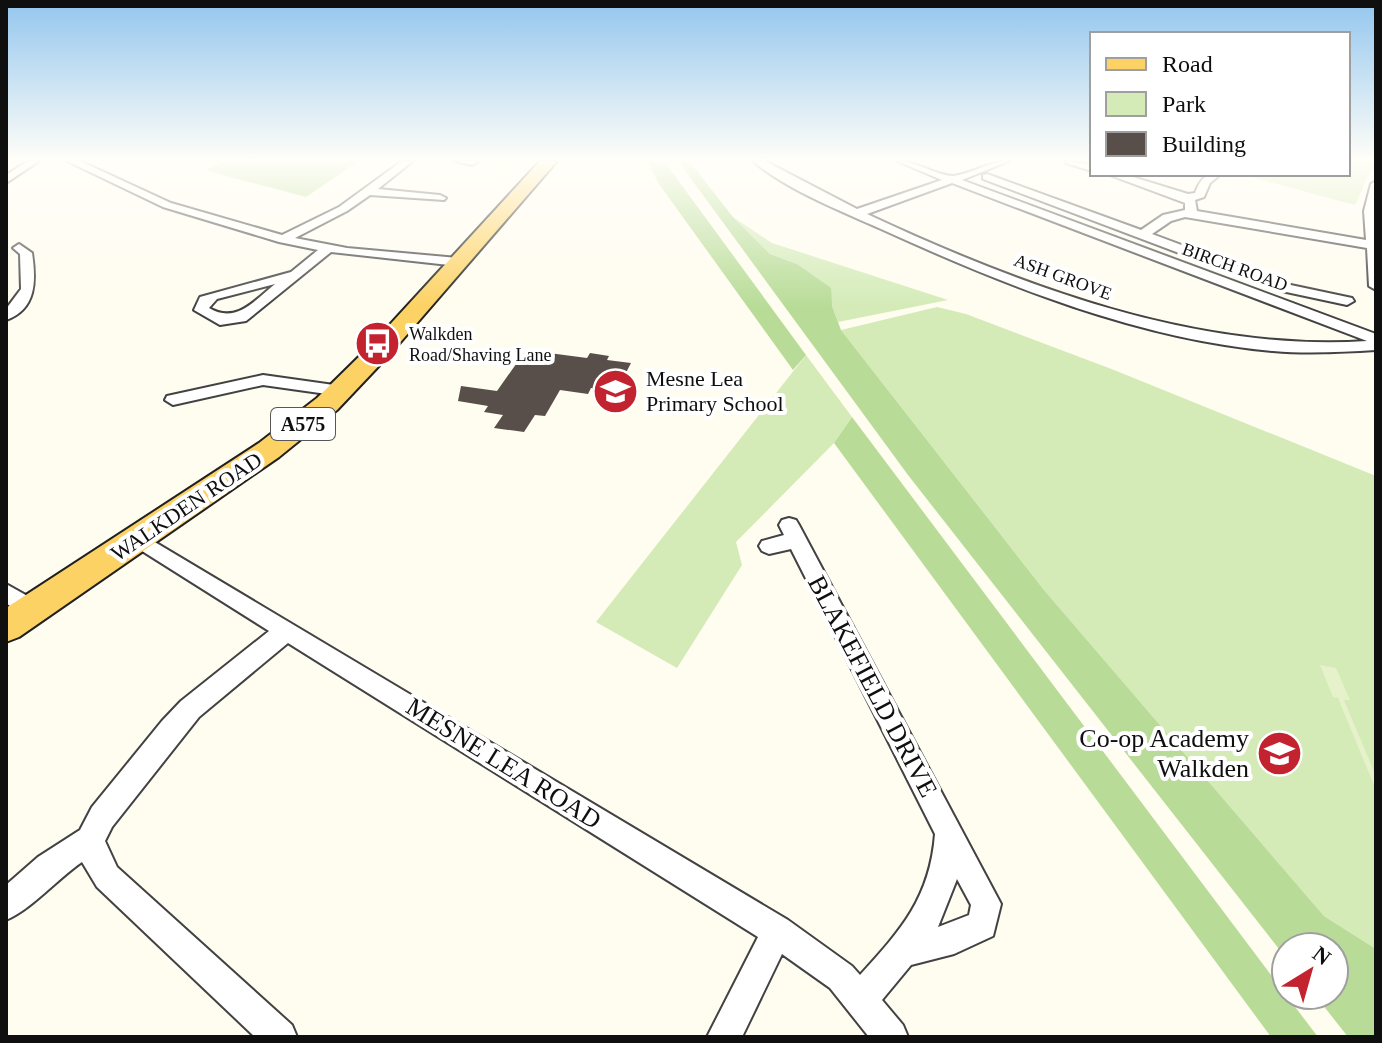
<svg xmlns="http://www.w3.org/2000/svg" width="1382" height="1043" viewBox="0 0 1382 1043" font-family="Georgia,serif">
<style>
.green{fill:#d4ebb8}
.forest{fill:#b8dc97}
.pitch{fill:#e5f2ca}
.building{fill:#584f4b}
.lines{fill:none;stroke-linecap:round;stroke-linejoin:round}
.street-casing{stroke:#424242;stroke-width:4}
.primary-casing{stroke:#202020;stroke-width:4}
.street{fill:#fff;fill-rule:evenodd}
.primary{fill:#fcd264;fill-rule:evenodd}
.labels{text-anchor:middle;stroke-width:8;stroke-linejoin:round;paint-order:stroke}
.far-street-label{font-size:18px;fill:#0f0f0f;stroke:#fff}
.far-poi-label{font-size:18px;fill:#0f0f0f;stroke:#fff;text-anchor:start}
.shield{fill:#fff;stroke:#575757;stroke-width:2}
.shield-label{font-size:20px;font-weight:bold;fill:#0f0f0f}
.poi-label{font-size:22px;fill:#0f0f0f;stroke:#fff;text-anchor:start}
.street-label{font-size:22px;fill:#0f0f0f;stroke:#fff}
.near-street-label{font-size:26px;fill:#0f0f0f;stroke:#fff}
.near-poi-label{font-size:26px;fill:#0f0f0f;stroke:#fff;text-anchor:end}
</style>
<rect width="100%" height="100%" fill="#fffcf0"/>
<!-- green -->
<path class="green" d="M 1348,161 L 1376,161 L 1376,168 L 1370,172 L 1355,205 L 1240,174 L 1348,174 Z
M 733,217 L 772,243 L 948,300 L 838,322 L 832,306 L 797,264 L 770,254 Z
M 937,307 L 966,314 L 1114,370 L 1376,476 L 1376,949 L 1324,916 L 1044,590 L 841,330 Z
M 806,355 L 852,417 L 834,443 L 736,542 L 742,565 L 677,668 L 596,622 Z"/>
<!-- forest -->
<path class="forest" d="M 225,161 L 359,161 L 306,197 L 205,170 Z
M 647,161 L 664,161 L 806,355 L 793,370 L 659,184 Z
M 678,161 L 689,161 L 733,217 L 770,254 L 797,264 L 831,288 L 832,306 L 841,330 L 1044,590 L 1324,916 L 1376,949 L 1376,1037 L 1348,1037 L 1315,995 L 1334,995 L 1334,947 L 1286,947 L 1286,958 L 908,475 Z
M 852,417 L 1286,995 L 1318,1037 L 1271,1037 L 834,443 Z"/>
<!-- pitch -->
<path class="pitch" d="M 1320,665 L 1336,668 L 1350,700 L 1344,700 L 1376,776 L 1376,790 L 1338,698 L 1333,697 Z"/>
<!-- building -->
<path class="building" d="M 526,350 L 587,358 L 590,353 L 609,356 L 607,360 L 631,363 L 616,392 L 591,388 L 588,394 L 560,390 L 545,416 L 535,415 L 524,432 L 494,428 L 503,415 L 484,412 L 488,406 L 458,401 L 461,386 L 497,391 Z"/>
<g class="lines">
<defs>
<path id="street" d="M 28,161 L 39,161 L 6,183 L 6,175 Z
M 67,161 L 80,161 L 171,203 L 282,235 L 339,207 L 402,161 L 413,161 L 378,189 L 440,195 L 446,198 L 444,200 L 370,195 L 347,211 L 295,238 L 347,248 L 458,258 L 465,262 L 458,266 L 331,252 L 246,321 L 220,325 L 194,310 L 200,297 L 291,272 L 318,250 L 279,242 L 163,207 ZM 275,284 C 254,301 236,324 209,308 L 217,299 Z
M 455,161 L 476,161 L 477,162 L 472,165 Z
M 753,161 L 765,161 L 857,209 L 942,180 L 897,161 C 917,161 937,176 953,176 C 972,174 989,161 1009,161 L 962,180 L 1376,334 L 1376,350 C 1342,352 1307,354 1273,351 C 1138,339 1004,285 881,229 C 841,211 785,189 753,161 ZM 952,183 L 1367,341 C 1195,352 1021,286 867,214 Z
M 1065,161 L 1092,165 L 1092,171 L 1066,163 Z
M 987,174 L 1141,230 L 1163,215 L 1185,210 L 1185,203 L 1107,174 L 1123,174 L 1188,194 L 1195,193 C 1201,178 1205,174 1221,174 L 1210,183 L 1204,197 L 1195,200 L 1197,211 L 1366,240 L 1364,211 L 1371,184 L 1376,181 L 1376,290 L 1369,286 L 1367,248 L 1185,217 L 1171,221 L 1152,234 L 1286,284 L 1352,298 L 1354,301 L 1347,305 L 1277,290 L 983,179 L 983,175 Z
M 19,244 L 32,253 C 36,280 37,309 6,320 L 6,309 L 21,289 L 20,254 L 13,248 Z
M 263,375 L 341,386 L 349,391 L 341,396 L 263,385 L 173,405 L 165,400 L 167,396 Z
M 789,518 L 796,520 L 799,525 L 1001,904 L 993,936 L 954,954 L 911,965 L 882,1000 L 903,1025 L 908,1037 L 869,1037 L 830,988 L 782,954 L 742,1037 L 707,1037 L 758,937 L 288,643 L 199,717 L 112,827 L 105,841 L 117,867 L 292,1025 L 297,1037 L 255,1037 L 97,887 L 82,862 C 57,879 32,909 6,920 L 6,885 L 38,857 L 80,830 L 92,807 L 162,721 L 181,701 L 269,631 L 131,544 L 128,539 L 131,534 L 138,532 L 788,920 L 852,966 L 860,975 C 901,930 930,898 935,834 L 791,549 L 769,554 L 762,551 L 759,546 L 762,541 L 784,535 L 779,525 L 782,520 ZM 957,879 L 971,905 L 969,915 L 938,927 Z
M 6,584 L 40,603 L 43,609 L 40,615 C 26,620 17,611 6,603 Z"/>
<path id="primary" d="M 540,161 L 557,161 L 391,353 L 337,410 L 279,457 L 19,637 L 6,642 L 6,608 L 259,443 L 317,398 L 373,343 Z"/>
</defs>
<!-- street casing -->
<use href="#street" class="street-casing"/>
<!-- primary casing -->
<use href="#primary" class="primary-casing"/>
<!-- street -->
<use href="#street" class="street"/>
<!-- primary -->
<use href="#primary" class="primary"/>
</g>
<!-- sky -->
<linearGradient id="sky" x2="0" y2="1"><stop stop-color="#93c6ee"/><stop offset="0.52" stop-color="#fffef8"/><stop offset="1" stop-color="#fffef8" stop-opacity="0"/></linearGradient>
<rect width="1382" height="307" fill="url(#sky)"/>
<!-- icons -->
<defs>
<symbol id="bus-disc" viewBox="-11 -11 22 22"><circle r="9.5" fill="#c3222f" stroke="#fff"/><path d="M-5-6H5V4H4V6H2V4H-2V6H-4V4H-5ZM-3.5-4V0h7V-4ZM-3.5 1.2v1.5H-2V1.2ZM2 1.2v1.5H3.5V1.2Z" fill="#fff"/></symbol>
<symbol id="school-disc" viewBox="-11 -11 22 22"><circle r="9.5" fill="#c3222f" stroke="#fff"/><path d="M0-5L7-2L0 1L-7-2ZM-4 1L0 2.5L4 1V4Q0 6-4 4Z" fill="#fff"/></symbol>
</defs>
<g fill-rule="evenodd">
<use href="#bus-disc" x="352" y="318" width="51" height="51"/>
<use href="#school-disc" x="590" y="366" width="51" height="51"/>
<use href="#school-disc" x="1254" y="728" width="51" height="51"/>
</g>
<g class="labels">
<!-- far-street labels -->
<g class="far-street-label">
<text transform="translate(1235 267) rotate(20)" y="6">BIRCH ROAD</text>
<text transform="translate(1063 277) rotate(20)" y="6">ASH GROVE</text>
</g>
<!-- far-poi labels -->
<g class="far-poi-label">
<text x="409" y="340">Walkden<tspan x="409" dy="21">Road/Shaving Lane</tspan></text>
</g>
<!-- shield labels -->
<rect class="shield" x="271" y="408" width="64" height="32" rx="6"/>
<g class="shield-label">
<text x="303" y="431">A575</text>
</g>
<!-- poi labels -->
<g class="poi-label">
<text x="646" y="386">Mesne Lea<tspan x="646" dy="25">Primary School</tspan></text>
</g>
<!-- street labels -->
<g class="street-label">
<text transform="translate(186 506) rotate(-34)" y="8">WALKDEN ROAD</text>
</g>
<!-- near-street labels -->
<g class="near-street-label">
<text transform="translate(873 686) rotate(62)" y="9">BLAKEFIELD DRIVE</text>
<text transform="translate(504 763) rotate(32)" y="9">MESNE LEA ROAD</text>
</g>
<!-- near-poi labels -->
<g class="near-poi-label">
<text x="1249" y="747">Co-op Academy<tspan x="1249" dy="30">Walkden</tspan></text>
</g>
</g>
<!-- border -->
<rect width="1382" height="1043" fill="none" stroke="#0f0f0f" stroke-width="16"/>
<!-- legend -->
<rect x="1090" y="32" width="260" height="144" fill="#ffffff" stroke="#9f9f9f" stroke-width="2"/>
<rect x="1106" y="58" width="40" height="12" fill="#fcd264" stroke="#9f9f9f" stroke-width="2"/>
<text x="1162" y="72" font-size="24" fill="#0f0f0f">Road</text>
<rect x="1106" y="92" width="40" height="24" fill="#d4ebb8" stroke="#9f9f9f" stroke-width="2"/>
<text x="1162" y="112" font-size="24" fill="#0f0f0f">Park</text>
<rect x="1106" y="132" width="40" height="24" fill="#584f4b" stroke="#9f9f9f" stroke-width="2"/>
<text x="1162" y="152" font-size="24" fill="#0f0f0f">Building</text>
<!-- north arrow -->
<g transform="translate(1310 971) rotate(37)"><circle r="38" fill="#ffffff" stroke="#9f9f9f" stroke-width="2"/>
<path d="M0-6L14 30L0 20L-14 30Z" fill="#c3222f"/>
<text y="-12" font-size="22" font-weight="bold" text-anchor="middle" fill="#0f0f0f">N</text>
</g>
</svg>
